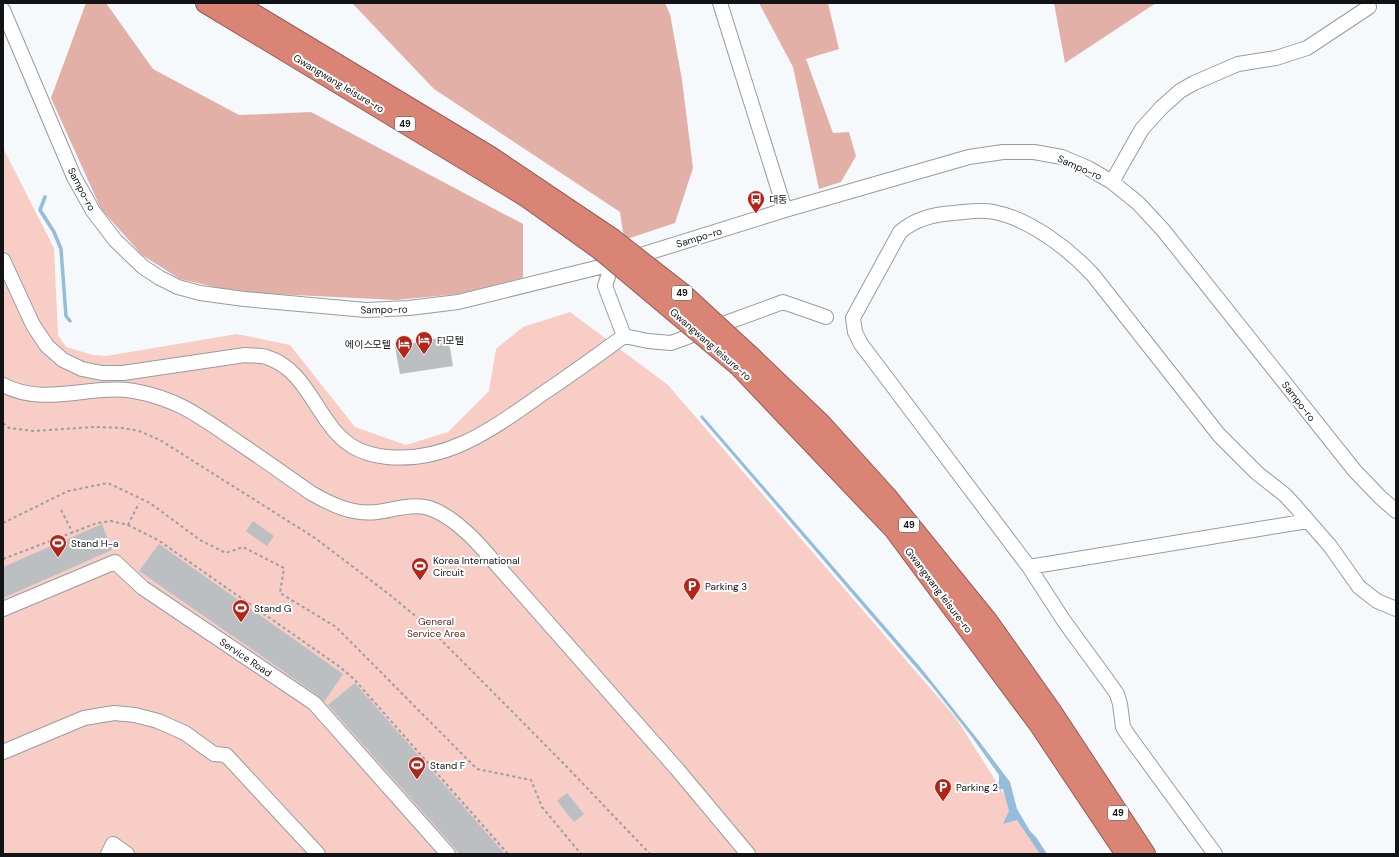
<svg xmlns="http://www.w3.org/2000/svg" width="1399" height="857" viewBox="0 0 1399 857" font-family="'DM Sans','Noto Sans KR',sans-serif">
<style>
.green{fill:#f7cdc5}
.forest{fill:#e3b0a7}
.water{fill:#93bdda}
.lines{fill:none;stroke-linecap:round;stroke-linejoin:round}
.stream{stroke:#93bdda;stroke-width:3.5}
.building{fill:#bbbfc2}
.minor-casing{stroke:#979c9e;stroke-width:16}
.highway-casing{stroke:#945c54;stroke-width:22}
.path{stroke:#9b9ea0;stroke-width:2;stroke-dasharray:3 3;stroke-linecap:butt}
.minor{stroke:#fff;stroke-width:14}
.highway{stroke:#da8476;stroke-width:20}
.highway-bridge-casing{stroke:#945c54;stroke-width:22;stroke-linecap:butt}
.highway-bridge{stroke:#da8476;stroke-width:20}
.labels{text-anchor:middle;stroke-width:4;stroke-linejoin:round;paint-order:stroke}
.shield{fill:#fff;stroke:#585a5a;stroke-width:1}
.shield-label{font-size:9px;font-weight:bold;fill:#111314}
.street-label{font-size:10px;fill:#111314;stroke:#fff}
.poi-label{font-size:10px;fill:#111314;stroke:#fff;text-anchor:start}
.park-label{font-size:10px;fill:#62251d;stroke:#fff}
</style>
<rect width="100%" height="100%" fill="#f5f9fc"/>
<!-- green -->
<path class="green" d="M 3,148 L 54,248 L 58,335 L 66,347 L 93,355 L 106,356 L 237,334 L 290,345 L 355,427 L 406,445 L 448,432 L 489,391 L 496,349 L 523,327 L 570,312 L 668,385 L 956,718 L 1042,854 L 3,854 Z"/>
<!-- forest -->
<path class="forest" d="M 86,3 L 106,3 L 153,69 L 239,115 L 311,112 L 523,224 L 523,278 L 458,294 L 396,300 L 236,292 L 180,279 L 142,255 L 101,209 L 51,98 Z
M 352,3 L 665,3 L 670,14 L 682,80 L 693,168 L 675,223 L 624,240 L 620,212 L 434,89 Z
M 759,3 L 828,3 L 839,49 L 806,59 L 833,133 L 849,132 L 856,156 L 841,182 L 819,189 L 793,67 Z
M 1054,3 L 1156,3 L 1065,63 Z"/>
<!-- water -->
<path class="water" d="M 702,415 L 921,668 L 979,741 L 1010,782 L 1017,809 L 1030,831 L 1036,837 L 1047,854 L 1040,854 L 1017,820 L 1003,824 L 1009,811 L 1003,789 L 995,790 L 999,781 L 999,775 L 972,737 L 931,685 L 700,417 Z"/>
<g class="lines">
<!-- stream -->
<path class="stream" d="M 45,197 L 40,210 L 54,232 L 61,249 L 66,316 L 70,321"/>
</g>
<!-- building -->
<path class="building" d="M 448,336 L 453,366 L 400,374 L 395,347 Z
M 253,521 L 274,536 L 267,546 L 246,531 Z
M 102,524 L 112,550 L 3,598 L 3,567 Z
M 159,544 L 343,674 L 324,702 L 319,696 L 139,571 Z
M 355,683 L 505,854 L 460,854 L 328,705 Z
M 567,793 L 584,814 L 574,822 L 557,801 Z"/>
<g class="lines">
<defs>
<path id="minor" d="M 720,3 L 785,210
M 3,10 L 74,177 L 93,211 L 115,240 L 143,267 L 160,278 L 178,287 L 200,293 L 244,299 L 366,310 L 409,308 L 458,302 L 612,264 L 785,210 L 969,157 L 1003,152 L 1034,152 L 1062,157 L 1088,168 L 1112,182 L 1138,203 L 1163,230 L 1355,471 L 1380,497 L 1396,511
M 1112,182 L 1142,129 L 1161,108 L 1180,91 L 1194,83 L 1238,64 L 1276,58 L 1307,48 L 1369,7
M 3,260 L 33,325 L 47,346 L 63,360 L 82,369 L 102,373 L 123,373 L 245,355 C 252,356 260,355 266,357 C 297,366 310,397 327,421 C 343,444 359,454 387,457 C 450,463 496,426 545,392 C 572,374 598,355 624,336 L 648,341 L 671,343 L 783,302 L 826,317
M 612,264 L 605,286 L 624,336
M 3,385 C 44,407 90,384 134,391 C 179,399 202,418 239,443 C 263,459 287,476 311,493 C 332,505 353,515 377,512 C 393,510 413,503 429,508 C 448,514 469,533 482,548 L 677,769 L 748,854
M 1029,567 L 1308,521
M 3,609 L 115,562 L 143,588 L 314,703 L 448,854
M 3,752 L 84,718 L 114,713 L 135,715 L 158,721 L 185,733 L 214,754 L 226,755 L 318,854
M 108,854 L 113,844 L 127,854
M 1215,854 L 1128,735 L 1123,727 L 1120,704 L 1117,694 L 1110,684 L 1064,621 L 1029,567 L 861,344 L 855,332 L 853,318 L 900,232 C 915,219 935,214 954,213 C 967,212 981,209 994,212 C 1030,219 1069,249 1093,275 L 1219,435 L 1257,473 L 1285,495 L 1296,507 L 1330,546 L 1359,587 L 1377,601 L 1396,609"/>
<path id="highway" d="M 206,3 L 527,197 L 601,250
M 235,3 L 489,156 L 611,238
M 748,354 L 822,425 L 886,496 L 988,622 L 1051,711 L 1145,854
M 738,365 L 894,529 L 1039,724 L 1126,854"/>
</defs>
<!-- minor casing -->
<use href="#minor" class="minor-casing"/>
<!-- highway casing -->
<use href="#highway" class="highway-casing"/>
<!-- path -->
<path class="path" d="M 3,423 L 9,428 L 34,431 L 94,427 L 123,428 L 139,431 L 160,440 L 315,538 L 390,595 L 425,624 L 473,672 L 566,766 L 650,854
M 61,510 L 73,533
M 3,523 L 68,491 L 108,483 L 150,503 L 200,540 L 226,553 L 243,547 L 284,568 L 280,593 L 336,627 L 477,769 L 531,780 L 542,807 L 581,854
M 128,525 L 139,503
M 3,559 L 97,523 L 111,521 L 128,525 L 158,540 L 340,667 L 354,679 L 508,854"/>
<!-- minor -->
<use href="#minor" class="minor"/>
<!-- highway -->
<use href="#highway" class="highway"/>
<defs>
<path id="highway-bridge" d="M 611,238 L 684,295 L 748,354
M 601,250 L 738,365"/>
</defs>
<!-- highway-bridge casing -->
<use href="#highway-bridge" class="highway-bridge-casing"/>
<!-- highway-bridge -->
<use href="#highway-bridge" class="highway-bridge"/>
</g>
<!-- icons -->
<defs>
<symbol id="bus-pin" viewBox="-11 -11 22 30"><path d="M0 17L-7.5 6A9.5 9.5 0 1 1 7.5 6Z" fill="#b42519" stroke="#fff"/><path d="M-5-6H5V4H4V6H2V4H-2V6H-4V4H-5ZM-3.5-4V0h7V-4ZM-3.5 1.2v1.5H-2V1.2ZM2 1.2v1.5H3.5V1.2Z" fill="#fff"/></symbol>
<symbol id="hotel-pin" viewBox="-11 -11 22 30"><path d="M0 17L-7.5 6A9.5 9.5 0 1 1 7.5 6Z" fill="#b42519" stroke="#fff"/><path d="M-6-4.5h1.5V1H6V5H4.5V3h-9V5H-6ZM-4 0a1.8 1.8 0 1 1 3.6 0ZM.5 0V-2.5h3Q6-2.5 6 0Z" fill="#fff"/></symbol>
<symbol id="stadium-pin" viewBox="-11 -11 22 30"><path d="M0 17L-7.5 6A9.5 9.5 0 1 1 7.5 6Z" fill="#b42519" stroke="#fff"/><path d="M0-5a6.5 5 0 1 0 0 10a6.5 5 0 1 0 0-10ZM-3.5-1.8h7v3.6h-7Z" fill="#fff"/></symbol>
<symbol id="parking-pin" viewBox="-11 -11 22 30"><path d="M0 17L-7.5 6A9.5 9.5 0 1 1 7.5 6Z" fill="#b42519" stroke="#fff"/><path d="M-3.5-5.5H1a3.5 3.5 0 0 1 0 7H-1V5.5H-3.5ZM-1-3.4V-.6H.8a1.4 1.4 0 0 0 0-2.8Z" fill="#fff"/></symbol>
</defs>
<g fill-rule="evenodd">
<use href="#bus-pin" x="746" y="189" width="20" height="27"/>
<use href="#hotel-pin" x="414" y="330" width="20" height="27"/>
<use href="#hotel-pin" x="394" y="334" width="20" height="27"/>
<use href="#stadium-pin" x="48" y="533" width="20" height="27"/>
<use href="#stadium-pin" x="410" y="556" width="20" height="27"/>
<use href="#parking-pin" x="682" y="576" width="20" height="27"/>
<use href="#stadium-pin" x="231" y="598" width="20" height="27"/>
<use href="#stadium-pin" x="407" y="755" width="20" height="27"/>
<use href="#parking-pin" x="933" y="777" width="20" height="27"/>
</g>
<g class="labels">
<!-- shield labels -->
<g class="shield">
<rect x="395" y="117" width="20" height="14" rx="3"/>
<rect x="672" y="286" width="20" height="14" rx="3"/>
<rect x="899" y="518" width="20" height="14" rx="3"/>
<rect x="1108" y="806" width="20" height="14" rx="3"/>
</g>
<g class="shield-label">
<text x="405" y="127">49</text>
<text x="682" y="296">49</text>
<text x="909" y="528">49</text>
<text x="1118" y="816">49</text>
</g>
<!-- street labels -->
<g class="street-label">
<text transform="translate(339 83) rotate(31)" y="4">Gwangwang leisure-ro</text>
<text transform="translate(1080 167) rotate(24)" y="4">Sampo-ro</text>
<text transform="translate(82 189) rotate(62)" y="4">Sampo-ro</text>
<text transform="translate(699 237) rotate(-17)" y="4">Sampo-ro</text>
<text transform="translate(384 309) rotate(-1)" y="4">Sampo-ro</text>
<text transform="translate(711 344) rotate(41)" y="4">Gwangwang leisure-ro</text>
<text transform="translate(1299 401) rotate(52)" y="4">Sampo-ro</text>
<text transform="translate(939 590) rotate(53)" y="4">Gwangwang leisure-ro</text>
<text transform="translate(246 657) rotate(34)" y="4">Service Road</text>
</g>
<!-- poi labels -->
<g class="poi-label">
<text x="769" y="203">대동</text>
<text x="437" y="344">F1모텔</text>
<text x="391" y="348" text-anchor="end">에이스모텔</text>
<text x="71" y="547">Stand H-a</text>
<text x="433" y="564">Korea International<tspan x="433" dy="12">Circuit</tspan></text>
<text x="705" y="590">Parking 3</text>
<text x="254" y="612">Stand G</text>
<text x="430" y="769">Stand F</text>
<text x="956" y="791">Parking 2</text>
</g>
<!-- park labels -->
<g class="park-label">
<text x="436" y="625">General<tspan x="436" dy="12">Service Area</tspan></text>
</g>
</g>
<!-- border -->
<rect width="1399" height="857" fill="none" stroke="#111314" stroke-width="8"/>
</svg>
